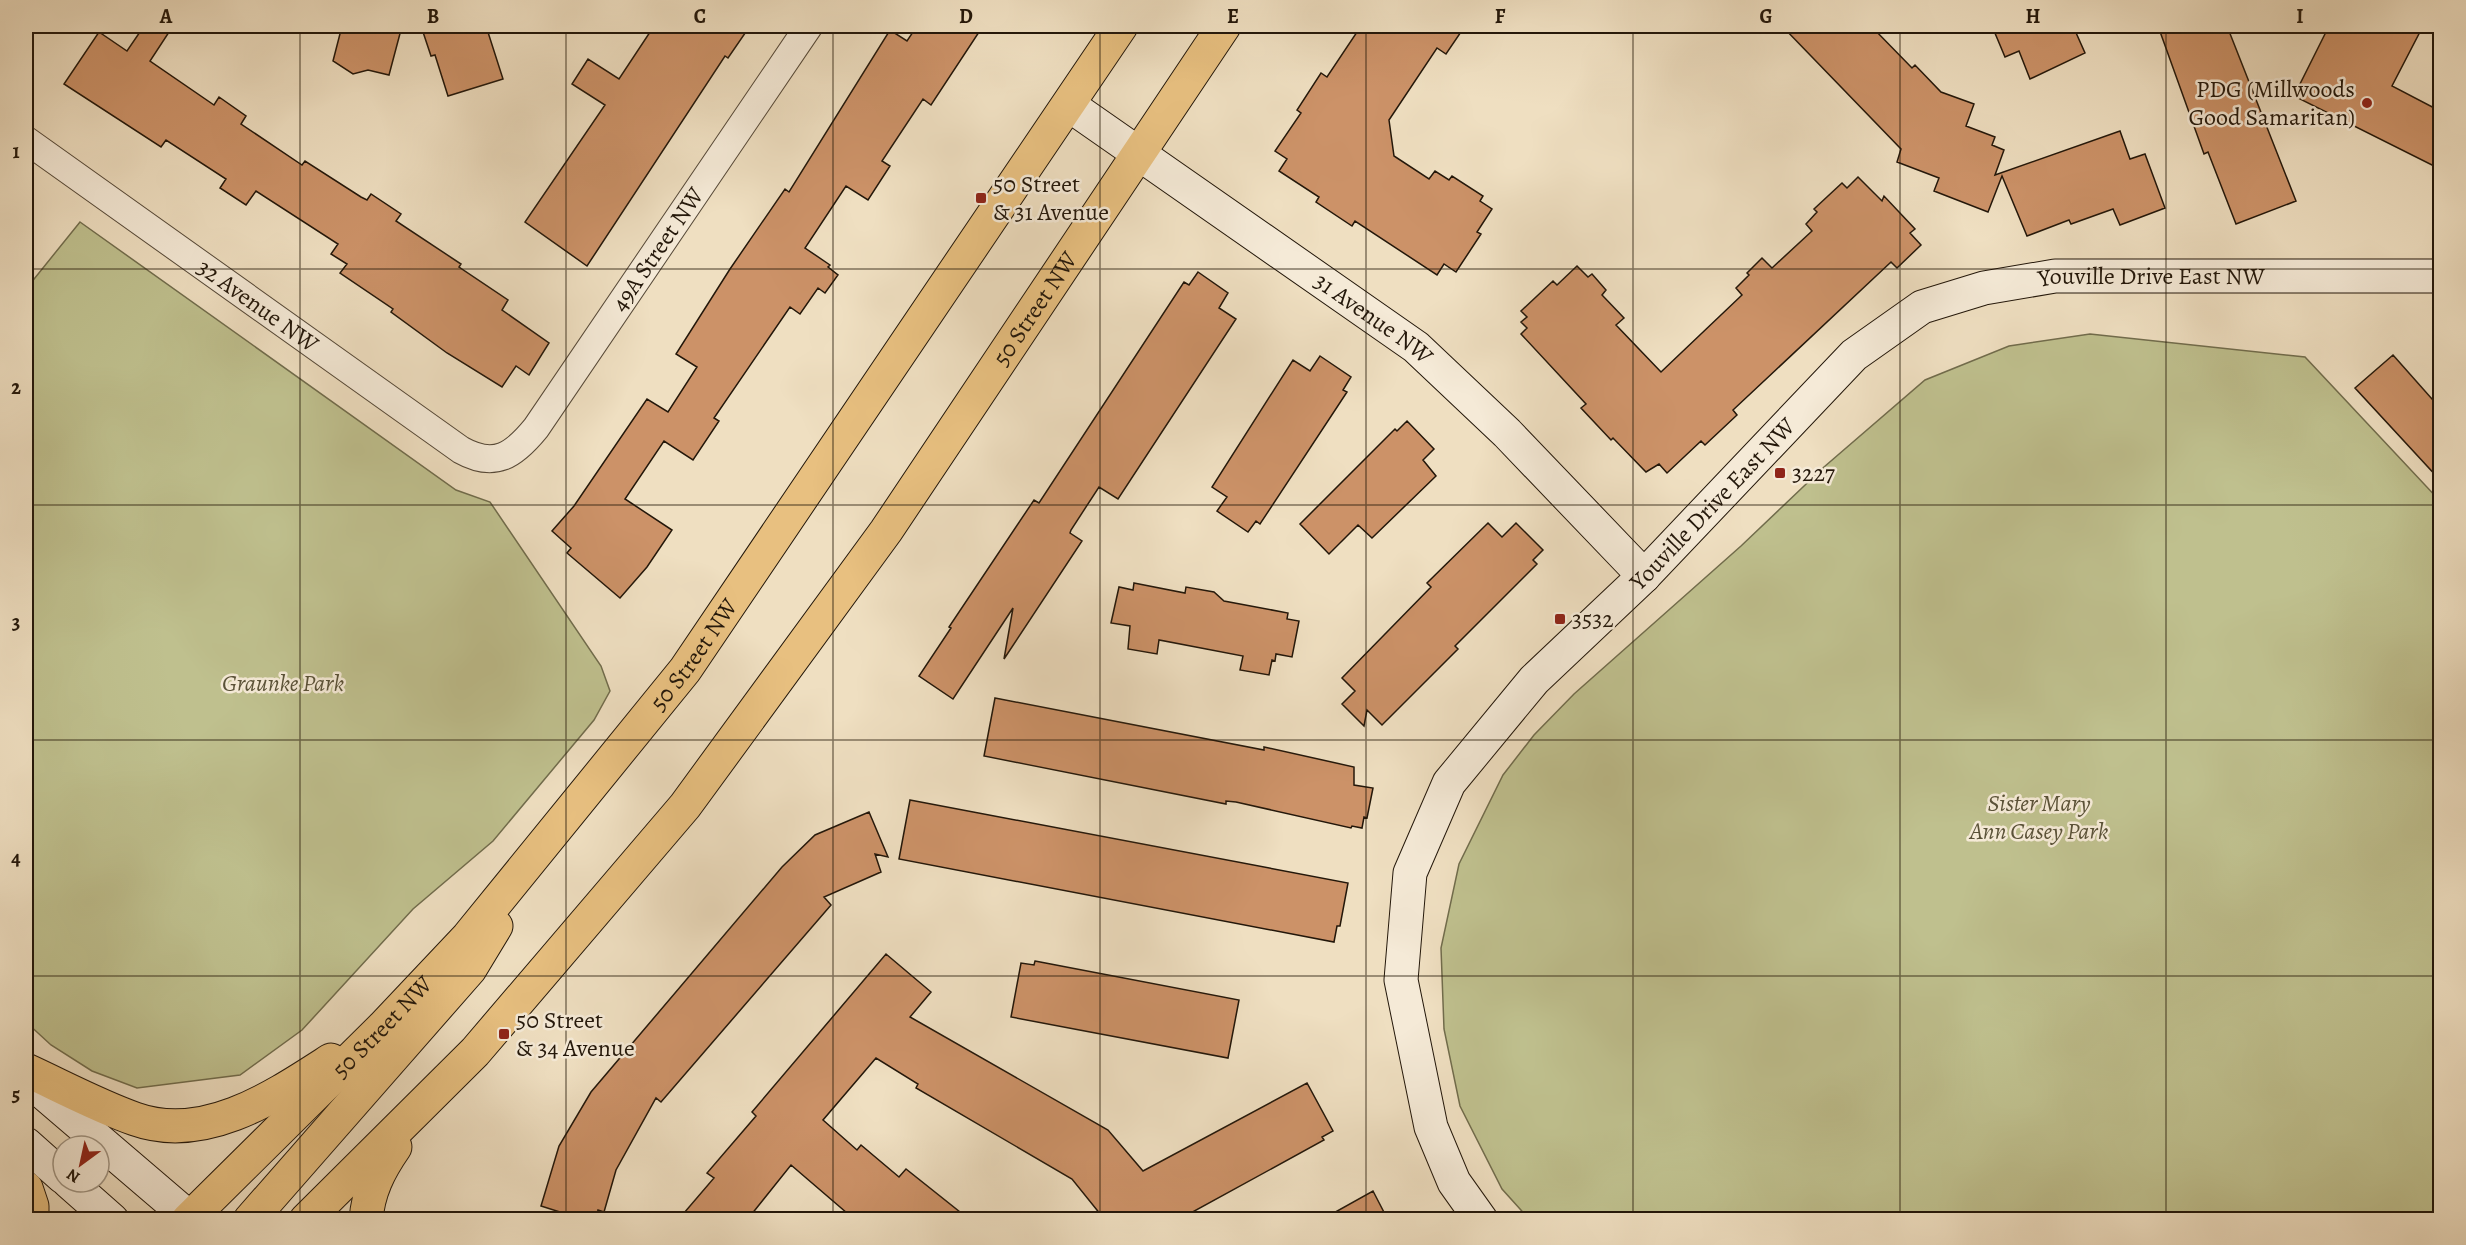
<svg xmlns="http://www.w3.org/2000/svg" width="2466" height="1245" viewBox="0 0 2466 1245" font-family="Alegreya,serif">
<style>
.green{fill:#bfc08e;stroke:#716c4c;stroke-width:1.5}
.building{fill:#cc9268;stroke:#23170a;stroke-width:1.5}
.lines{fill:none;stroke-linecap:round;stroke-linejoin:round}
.street-casing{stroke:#564938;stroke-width:29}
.secondary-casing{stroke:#23170a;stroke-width:35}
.primary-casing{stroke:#23170a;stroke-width:35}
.street{stroke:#f5ead7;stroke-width:27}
.secondary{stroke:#f5ead7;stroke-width:33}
.primary{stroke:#e8c080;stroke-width:33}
.grid{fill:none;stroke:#23170a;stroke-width:1.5;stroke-opacity:0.55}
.poi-dot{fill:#8f2418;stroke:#f5ead7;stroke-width:2}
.labels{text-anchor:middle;stroke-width:5;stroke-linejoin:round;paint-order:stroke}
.poi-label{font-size:24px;fill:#23170a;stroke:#f5ead7;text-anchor:start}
.street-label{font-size:24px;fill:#23170a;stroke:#f5ead7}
.park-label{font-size:24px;font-style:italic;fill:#5a5238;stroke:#f5ead7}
.neatline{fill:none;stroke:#23170a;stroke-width:2}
.grid-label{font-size:20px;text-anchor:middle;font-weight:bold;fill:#23170a}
</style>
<rect width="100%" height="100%" fill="#efdfc1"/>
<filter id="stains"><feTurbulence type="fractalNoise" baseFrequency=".00333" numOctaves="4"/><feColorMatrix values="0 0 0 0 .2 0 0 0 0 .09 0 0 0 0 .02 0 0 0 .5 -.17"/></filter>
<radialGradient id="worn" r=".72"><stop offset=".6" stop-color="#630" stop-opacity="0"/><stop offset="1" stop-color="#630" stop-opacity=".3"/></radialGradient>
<!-- green -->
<path class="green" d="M 80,222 L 456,490 L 490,502 L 601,666 L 610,691 L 594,720 L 493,841 L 413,909 L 302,1030 L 240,1075 L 137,1088 L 92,1071 L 51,1045 L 26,1022 L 26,289 Z
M 2090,334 L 2305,357 L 2440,501 L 2440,1219 L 1529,1219 L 1502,1189 L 1460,1106 L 1444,1029 L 1441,948 L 1459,864 L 1503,775 L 1534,735 L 1574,694 L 1741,546 L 1824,467 L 1925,380 L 2009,346 Z"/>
<!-- building -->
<path class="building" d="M 144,26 L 173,26 L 150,61 L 214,105 L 219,97 L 246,116 L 241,124 L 302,165 L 305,161 L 361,197 L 367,200 L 371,194 L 401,214 L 396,221 L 461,264 L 459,267 L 508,300 L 502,310 L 549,343 L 529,375 L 516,366 L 502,387 L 447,353 L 391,312 L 393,309 L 340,273 L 347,264 L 331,254 L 338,244 L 256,191 L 246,205 L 220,188 L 226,179 L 166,140 L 161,147 L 64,84 L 99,32 L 127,51 Z
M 342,26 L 402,26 L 389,75 L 368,70 L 353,74 L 333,61 Z
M 421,26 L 486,26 L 503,79 L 448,96 L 435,55 L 431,56 Z
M 654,26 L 750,26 L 728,58 L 725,56 L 587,266 L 525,222 L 605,105 L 572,84 L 588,59 L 619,79 Z
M 917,26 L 983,26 L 931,105 L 923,99 L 882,161 L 890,166 L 868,200 L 846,186 L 805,248 L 830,265 L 828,267 L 838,275 L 825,293 L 818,288 L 800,314 L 790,307 L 714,418 L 719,421 L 693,460 L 664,441 L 625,499 L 672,530 L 647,567 L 620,598 L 567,553 L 571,548 L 552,531 L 574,506 L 647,399 L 668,412 L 697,367 L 676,354 L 730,269 L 785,189 L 789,192 L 890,30 L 907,41 Z
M 1361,26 L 1465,26 L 1446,54 L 1437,48 L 1389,120 L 1394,156 L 1429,179 L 1435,171 L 1449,180 L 1452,176 L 1483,196 L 1480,201 L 1492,209 L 1477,232 L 1481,234 L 1456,272 L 1444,264 L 1437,275 L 1355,221 L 1352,226 L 1316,202 L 1319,197 L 1279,171 L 1287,159 L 1275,151 L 1301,113 L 1297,110 L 1321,73 L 1327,77 Z
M 1782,26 L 1871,26 L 1912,68 L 1915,65 L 1941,92 L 1974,104 L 1966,126 L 1995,137 L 1992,145 L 2004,150 L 1995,175 L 2120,131 L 2130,159 L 2145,154 L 2165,208 L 2120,225 L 2113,209 L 2071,224 L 2069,220 L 2027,236 L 2002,176 L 1988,212 L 1934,191 L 1939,178 L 1897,162 L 1901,149 Z
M 1992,26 L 2073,26 L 2085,53 L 2030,79 L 2019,51 L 2005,57 Z
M 2158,26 L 2227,26 L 2296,201 L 2236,224 L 2208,152 L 2204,154 Z
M 2329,26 L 2423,26 L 2392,86 L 2440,111 L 2440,169 L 2294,96 Z
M 1858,177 L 1882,201 L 1884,196 L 1915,229 L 1910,233 L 1921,245 L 1897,268 L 1891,262 L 1733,410 L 1737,415 L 1705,445 L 1701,441 L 1667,473 L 1659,464 L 1646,472 L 1613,438 L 1611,440 L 1581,408 L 1586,404 L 1521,334 L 1527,328 L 1521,322 L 1527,317 L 1521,311 L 1553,281 L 1557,285 L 1577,266 L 1588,277 L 1592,274 L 1606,290 L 1602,295 L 1624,318 L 1616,325 L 1661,372 L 1742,295 L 1736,288 L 1749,275 L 1747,273 L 1762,258 L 1772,268 L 1812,231 L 1806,224 L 1817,212 L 1814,209 L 1842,183 L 1847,188 Z
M 1198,272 L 1228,293 L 1219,308 L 1236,319 L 1118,499 L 1099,487 L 1071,530 L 1070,533 L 1082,541 L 1004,659 L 1013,608 L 953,699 L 919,676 L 951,628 L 949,627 L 1034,500 L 1039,503 L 1184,282 L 1189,285 Z
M 2393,355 L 2440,408 L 2440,480 L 2355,388 Z
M 1320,356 L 1351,377 L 1343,390 L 1347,392 L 1260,524 L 1256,521 L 1248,532 L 1217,511 L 1227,497 L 1212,487 L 1293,360 L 1310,371 Z
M 1407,421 L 1434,449 L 1423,460 L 1436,476 L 1372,538 L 1358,525 L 1329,554 L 1300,524 L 1395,429 L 1397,431 Z
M 1488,523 L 1502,537 L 1516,523 L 1543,550 L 1533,560 L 1537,564 L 1455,646 L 1458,649 L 1382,725 L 1367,710 L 1364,726 L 1342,704 L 1355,691 L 1342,678 L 1431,587 L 1427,583 Z
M 1134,583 L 1185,593 L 1186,587 L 1214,592 L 1224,601 L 1288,613 L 1287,619 L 1299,621 L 1292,657 L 1276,654 L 1275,661 L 1272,660 L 1269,675 L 1240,670 L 1243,656 L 1159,640 L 1157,654 L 1128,649 L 1130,626 L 1111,623 L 1119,587 L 1133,590 Z
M 995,698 L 1264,750 L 1264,747 L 1354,767 L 1354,785 L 1373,788 L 1367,818 L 1364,817 L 1362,828 L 1352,826 L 1351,828 L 1236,802 L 1226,801 L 1226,804 L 984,756 Z
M 910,800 L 1348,883 L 1340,926 L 1337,926 L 1334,942 L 899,859 Z
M 869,812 L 888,857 L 875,854 L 881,872 L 824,897 L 831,905 L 661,1102 L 656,1098 L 616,1170 L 604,1212 L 598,1210 L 596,1220 L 585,1220 L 541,1206 L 559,1146 L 591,1092 L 782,867 L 815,835 Z
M 886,954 L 931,992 L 910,1017 L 1108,1130 L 1143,1171 L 1307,1083 L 1333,1131 L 1322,1137 L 1324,1140 L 1178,1220 L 1105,1220 L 1072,1179 L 916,1088 L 918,1084 L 876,1058 L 823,1120 L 857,1150 L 861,1145 L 899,1177 L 906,1169 L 970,1220 L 854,1219 L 791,1165 L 747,1220 L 678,1220 L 714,1178 L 707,1173 L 756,1116 L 752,1112 Z
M 1035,961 L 1239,1000 L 1228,1058 L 1011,1017 L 1021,963 L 1034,965 Z
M 1373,1191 L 1388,1220 L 1321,1220 Z"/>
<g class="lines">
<defs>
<g id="street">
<path id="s1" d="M 26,140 L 461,450 C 495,469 514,455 536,428 L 809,26"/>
</g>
<g id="secondary">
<path id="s2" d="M 1069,105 L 1416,347 L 1507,433 L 1644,576"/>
<path d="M 26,1078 L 192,1220"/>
<path d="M 26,1144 L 63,1177"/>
<path d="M 69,1182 L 112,1220"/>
<path id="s3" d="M 1481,1220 L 1454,1182 L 1431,1127 L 1401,980 L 1410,873 L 1449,783 L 1534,680 L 1644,576 L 1854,355 L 1922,307 L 1984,288 L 2055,276 L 2440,276"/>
</g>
<g id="primary">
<path d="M 26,1070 C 61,1086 98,1106 135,1119 C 205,1144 275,1096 331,1060"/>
<path d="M 26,1188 L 32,1206 L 32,1220"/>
<path id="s4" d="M 188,1220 L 383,1027 L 468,937 L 685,670 L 1121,26"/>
<path d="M 250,1220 L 470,969 L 496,926"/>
<path id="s5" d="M 306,1220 L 475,1052 L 685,806 L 886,531 L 1224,26"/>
<path d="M 366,1220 C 368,1192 379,1170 395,1147"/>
</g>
</defs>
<!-- street casing -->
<use href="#street" class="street-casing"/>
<!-- secondary casing -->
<use href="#secondary" class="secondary-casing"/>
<!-- primary casing -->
<use href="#primary" class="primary-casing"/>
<!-- street -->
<use href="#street" class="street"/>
<!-- secondary -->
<use href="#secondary" class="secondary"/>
<!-- primary -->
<use href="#primary" class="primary"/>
</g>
<!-- grid -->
<path class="grid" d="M 300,26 L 300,1220M 566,26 L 566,1220M 833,26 L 833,1220M 1100,26 L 1100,1220M 1366,26 L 1366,1220M 1633,26 L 1633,1220M 1900,26 L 1900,1220M 2166,26 L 2166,1220M 26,269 L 2440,269M 26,505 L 2440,505M 26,740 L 2440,740M 26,976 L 2440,976"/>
<!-- markers -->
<g class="poi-dot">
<circle cx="2367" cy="103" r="6"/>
<rect x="975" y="192" width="12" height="12" rx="3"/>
<rect x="1774" y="467" width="12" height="12" rx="3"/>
<rect x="1554" y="613" width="12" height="12" rx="3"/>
<rect x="498" y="1028" width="12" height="12" rx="3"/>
</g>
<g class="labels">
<!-- poi labels -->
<g class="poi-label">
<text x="2355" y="97" text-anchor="end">PDG (Millwoods<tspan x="2355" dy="28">Good Samaritan)</tspan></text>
<text x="993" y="192">50 Street<tspan x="993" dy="28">&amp; 31 Avenue</tspan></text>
<text x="1792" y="481">3227</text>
<text x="1572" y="627">3532</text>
<text x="516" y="1028">50 Street<tspan x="516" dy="28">&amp; 34 Avenue</tspan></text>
</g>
<!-- street labels -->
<g class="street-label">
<text dy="8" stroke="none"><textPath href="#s1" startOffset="838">49A Street NW</textPath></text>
<text dy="8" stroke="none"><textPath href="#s3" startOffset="1368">Youville Drive East NW</textPath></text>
<text dy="8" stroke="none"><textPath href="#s1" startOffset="285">32 Avenue NW</textPath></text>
<text dy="8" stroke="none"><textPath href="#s5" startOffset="1170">50 Street NW</textPath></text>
<text dy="8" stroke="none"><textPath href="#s2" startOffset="372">31 Avenue NW</textPath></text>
<text dy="8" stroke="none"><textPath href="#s3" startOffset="846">Youville Drive East NW</textPath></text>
<text dy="8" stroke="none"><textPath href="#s4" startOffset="760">50 Street NW</textPath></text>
<text dy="8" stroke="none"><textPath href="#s4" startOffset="274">50 Street NW</textPath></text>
</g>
<!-- park labels -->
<g class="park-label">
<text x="283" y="691">Graunke Park</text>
<text x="2039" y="811">Sister Mary<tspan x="2039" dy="28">Ann Casey Park</tspan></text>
</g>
</g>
<!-- margin -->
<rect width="2466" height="1245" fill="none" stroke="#efdfc1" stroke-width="66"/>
<!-- north arrow -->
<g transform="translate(81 1164) rotate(213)"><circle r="28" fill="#f5ead7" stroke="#a19685" stroke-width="1.5"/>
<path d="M0-4.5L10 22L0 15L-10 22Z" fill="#8f2418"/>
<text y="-9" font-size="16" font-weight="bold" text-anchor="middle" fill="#23170a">N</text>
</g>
<rect x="33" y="33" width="2400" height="1179" class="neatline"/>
<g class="grid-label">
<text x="166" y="23">A</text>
<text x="433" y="23">B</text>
<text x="700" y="23">C</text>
<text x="966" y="23">D</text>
<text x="1233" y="23">E</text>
<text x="1500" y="23">F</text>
<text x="1766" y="23">G</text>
<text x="2033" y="23">H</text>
<text x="2300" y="23">I</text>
<text x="16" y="158">1</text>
<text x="16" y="394">2</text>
<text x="16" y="629">3</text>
<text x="16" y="865">4</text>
<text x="16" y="1101">5</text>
</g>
<rect width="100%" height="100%" filter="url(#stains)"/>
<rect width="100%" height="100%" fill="url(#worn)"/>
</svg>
